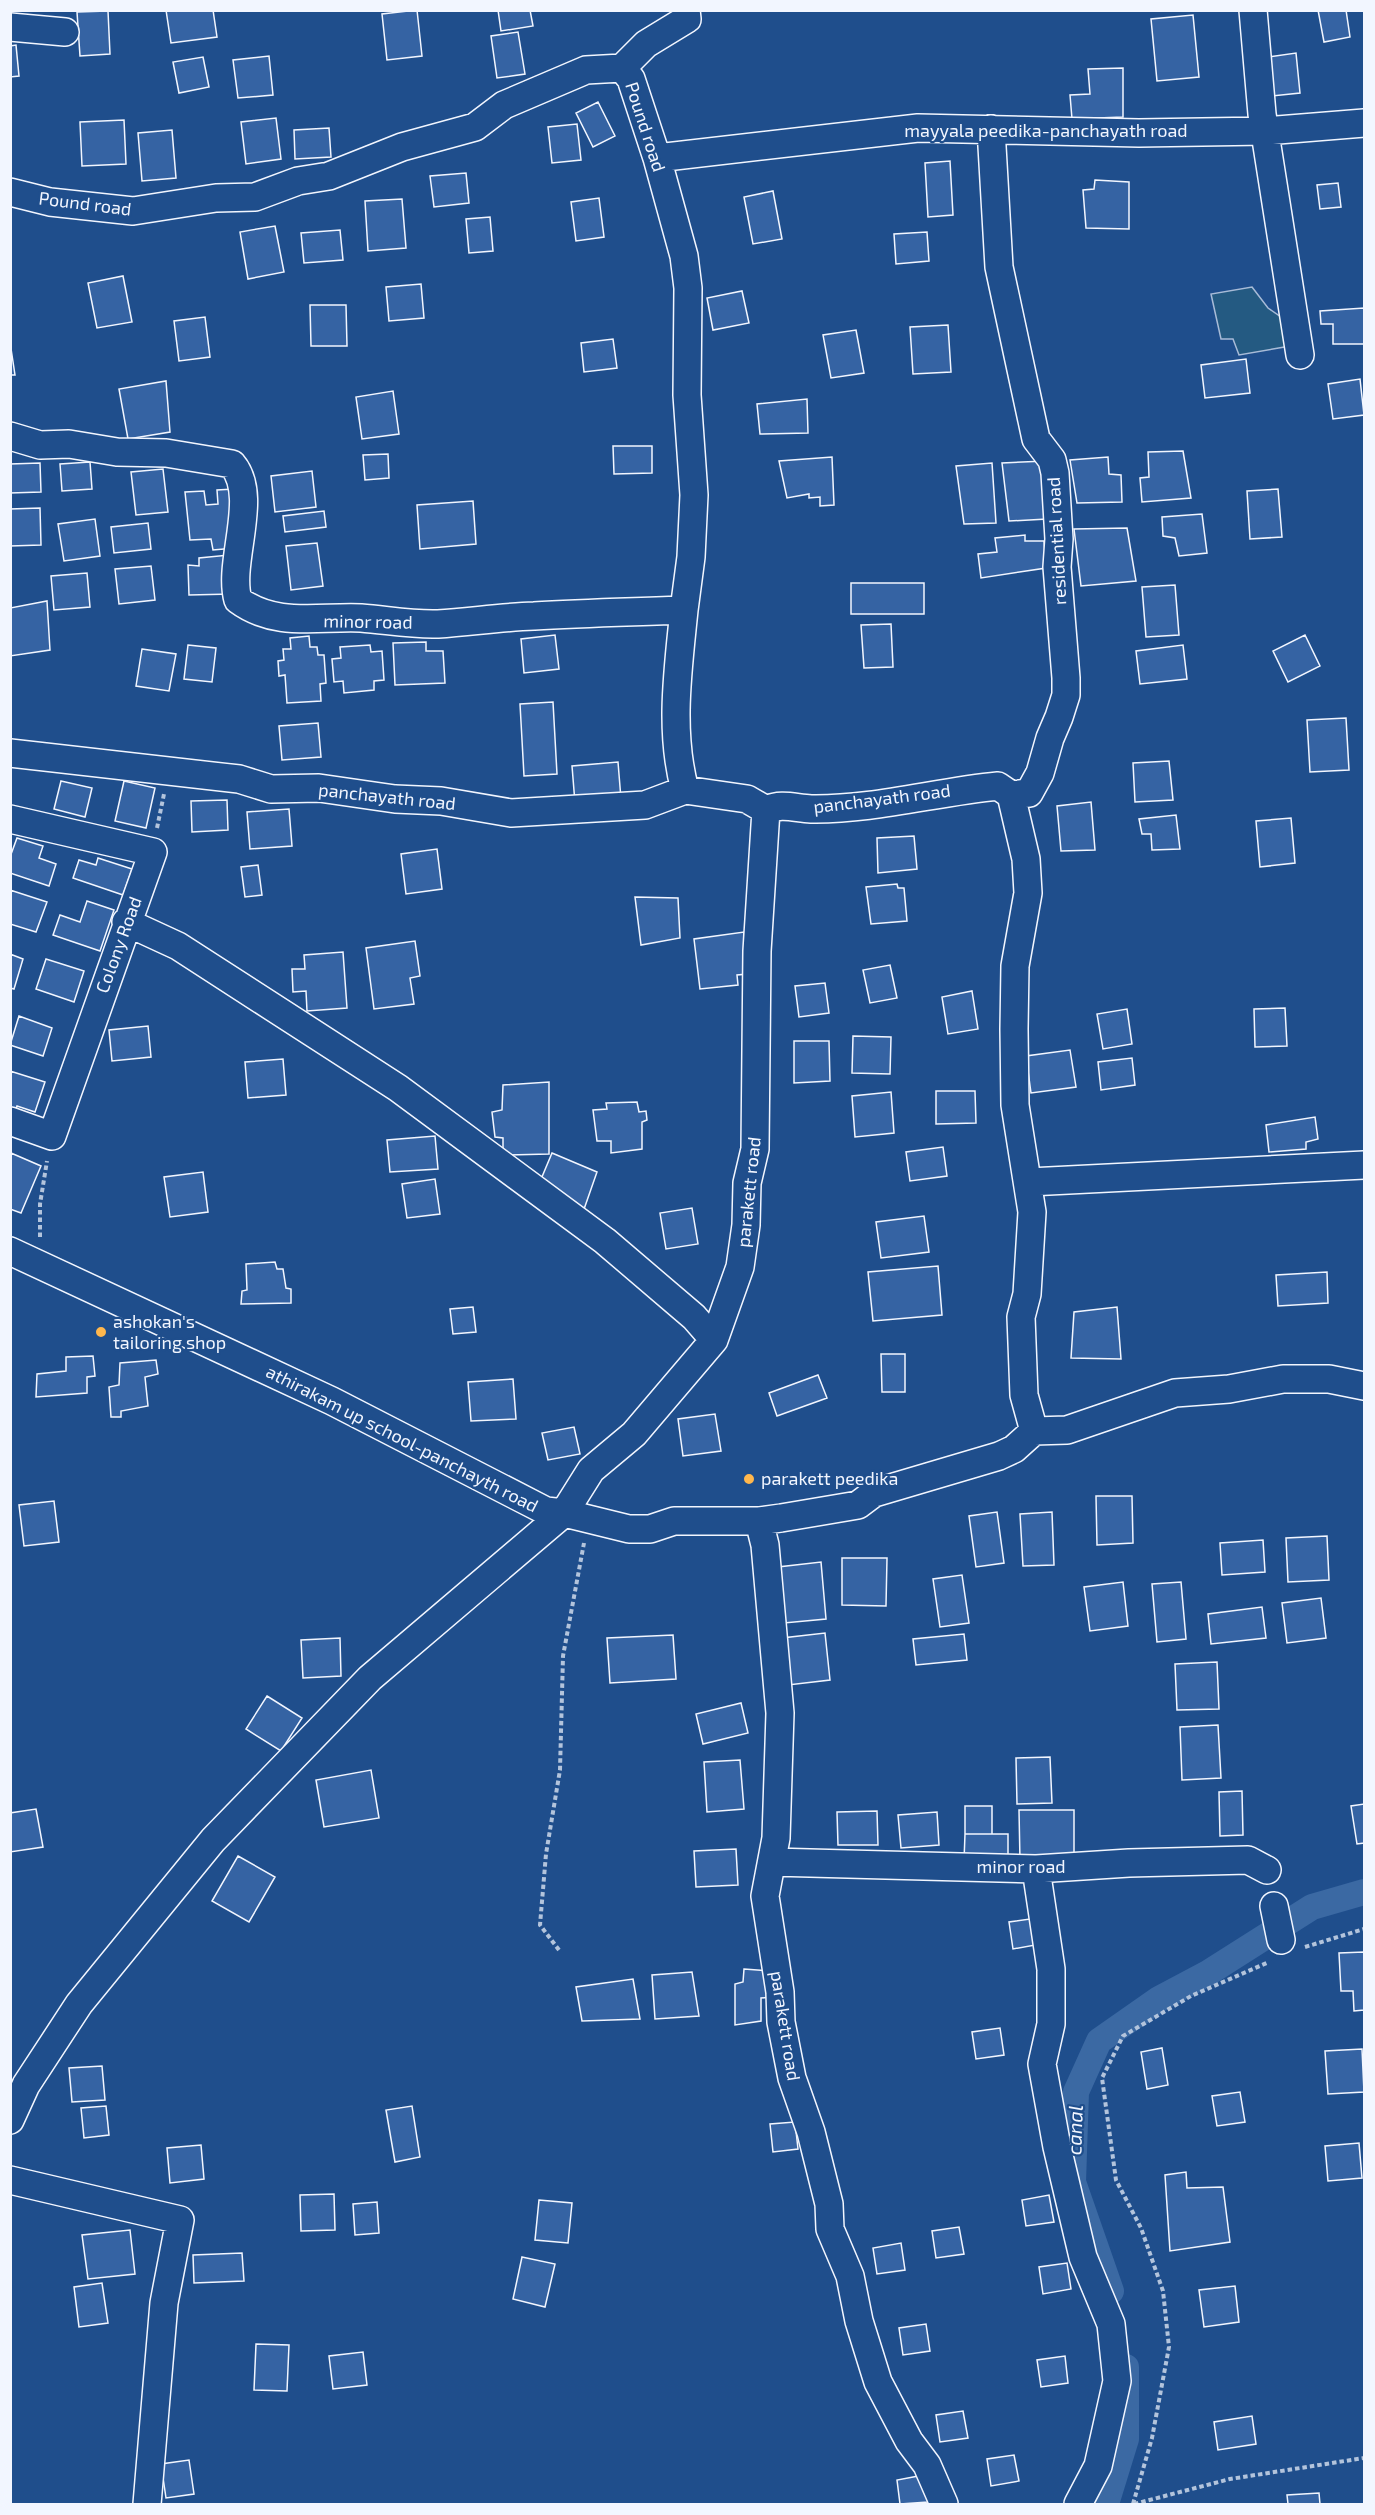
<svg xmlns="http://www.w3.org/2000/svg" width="1375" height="2515" viewBox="0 0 1375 2515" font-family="'Exo 2',sans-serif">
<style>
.green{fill:#245a82;stroke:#a8bbd7;stroke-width:1.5}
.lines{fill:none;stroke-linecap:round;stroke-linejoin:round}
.canal{stroke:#3b69a3;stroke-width:26}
.building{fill:#3563a3;stroke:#f2f6ff;stroke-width:1.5}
.minor-casing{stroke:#f2f6ff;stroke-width:30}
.path{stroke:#b3c4dc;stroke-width:4;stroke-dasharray:4.5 3;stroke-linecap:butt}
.minor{stroke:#1f4e8c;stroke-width:27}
.poi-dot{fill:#ffb74d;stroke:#1f4e8c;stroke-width:2}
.labels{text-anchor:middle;stroke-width:4.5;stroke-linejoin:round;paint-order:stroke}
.street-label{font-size:18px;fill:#f2f6ff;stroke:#1f4e8c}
.poi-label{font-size:18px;fill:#f2f6ff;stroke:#1f4e8c;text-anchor:start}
.water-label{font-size:20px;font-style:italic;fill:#f2f6ff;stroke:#1f4e8c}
</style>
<rect width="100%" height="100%" fill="#1f4e8c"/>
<!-- green -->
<path class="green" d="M 1252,287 L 1268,308 L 1294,326 L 1290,346 L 1239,355 L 1233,339 L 1221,339 L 1211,294 Z"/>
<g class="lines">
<!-- canal -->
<path class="canal" d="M 1111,2291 L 1073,2182 L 1076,2092 L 1099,2041 L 1159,1999 L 1208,1973 L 1312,1907 L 1364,1892
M 1106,2504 L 1126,2439 L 1126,2367"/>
</g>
<!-- building -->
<path class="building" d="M 166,10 L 213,10 L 217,37 L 171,43 Z
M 417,10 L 422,56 L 387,60 L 382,14 Z
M 498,10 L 530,10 L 533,26 L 501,31 Z
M 1318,10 L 1346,10 L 1350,37 L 1324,42 Z
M 108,11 L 110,54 L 80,56 L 77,12 Z
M 1193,15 L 1199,77 L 1157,81 L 1151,19 Z
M 518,32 L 525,74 L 497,78 L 491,36 Z
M 16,45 L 19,76 L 10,77 L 10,46 Z
M 1296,53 L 1300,93 L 1272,96 L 1268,57 Z
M 269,56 L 273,95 L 238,98 L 233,60 Z
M 203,57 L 209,87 L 179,93 L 173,62 Z
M 1123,68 L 1123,117 L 1072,119 L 1070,95 L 1090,94 L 1088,69 Z
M 598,102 L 615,136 L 593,147 L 576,113 Z
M 276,118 L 281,159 L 246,164 L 241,122 Z
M 124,120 L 126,164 L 82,166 L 80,122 Z
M 577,124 L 581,160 L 552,163 L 548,127 Z
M 329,128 L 331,157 L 295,159 L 294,130 Z
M 172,130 L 176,178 L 142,181 L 138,133 Z
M 950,161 L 953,215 L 928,217 L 925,163 Z
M 466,173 L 469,203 L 434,207 L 430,176 Z
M 1095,180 L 1129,182 L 1129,229 L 1086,228 L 1083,190 L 1094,189 Z
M 1338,183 L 1341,207 L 1320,209 L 1317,185 Z
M 773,191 L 782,239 L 753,244 L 744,197 Z
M 599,198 L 604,237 L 576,241 L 571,202 Z
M 402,199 L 406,248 L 368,251 L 365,201 Z
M 490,217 L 493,251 L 469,253 L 466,219 Z
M 275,226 L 284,272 L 248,279 L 240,232 Z
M 340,230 L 343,260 L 304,263 L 301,233 Z
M 927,232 L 929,261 L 896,264 L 894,234 Z
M 123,276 L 132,322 L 97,328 L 88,283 Z
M 421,284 L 424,318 L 389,321 L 386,287 Z
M 742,291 L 749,323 L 713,330 L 707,298 Z
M 310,305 L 346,305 L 347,346 L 311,346 Z
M 1364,308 L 1364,344 L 1333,344 L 1333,324 L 1321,324 L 1320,311 Z
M 205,317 L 210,357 L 179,361 L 174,321 Z
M 948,325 L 951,372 L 913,374 L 910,327 Z
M 856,330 L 864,373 L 831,378 L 823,335 Z
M 613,339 L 617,368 L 584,372 L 581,343 Z
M 10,342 L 15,375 L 10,375 Z
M 1246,359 L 1250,393 L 1205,398 L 1201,365 Z
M 1360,379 L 1364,415 L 1333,419 L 1328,384 Z
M 166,381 L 170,432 L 128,439 L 119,389 Z
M 393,391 L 399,434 L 362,439 L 356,397 Z
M 807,399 L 808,433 L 760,434 L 757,404 Z
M 613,446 L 652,446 L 652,473 L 614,474 Z
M 1183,451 L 1191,498 L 1142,502 L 1140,478 L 1149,477 L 1148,452 Z
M 388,454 L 389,478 L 365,480 L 363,455 Z
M 832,457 L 834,505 L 820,506 L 820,497 L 809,498 L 809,494 L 787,498 L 779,461 Z
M 1108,457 L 1109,474 L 1121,475 L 1122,502 L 1077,503 L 1070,460 Z
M 1046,461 L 1047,519 L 1009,521 L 1002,463 Z
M 90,462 L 92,489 L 62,491 L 60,464 Z
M 40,463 L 41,492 L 10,493 L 10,464 Z
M 992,463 L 996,523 L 964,524 L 956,466 Z
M 163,469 L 168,512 L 136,515 L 131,472 Z
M 312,471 L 316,507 L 275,512 L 271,476 Z
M 234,489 L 235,548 L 213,550 L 211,539 L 190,540 L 185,492 L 204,491 L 206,505 L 218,504 L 217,490 Z
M 1278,489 L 1282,537 L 1250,539 L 1247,491 Z
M 473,501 L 476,544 L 420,549 L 417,505 Z
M 40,508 L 41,545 L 10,546 L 10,509 Z
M 324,511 L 326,527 L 285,532 L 283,516 Z
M 1202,514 L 1207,553 L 1179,556 L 1175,538 L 1163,536 L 1162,517 Z
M 95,519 L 100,556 L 64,561 L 58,524 Z
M 148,523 L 151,549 L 114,553 L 111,527 Z
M 1127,528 L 1136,581 L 1081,586 L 1074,529 Z
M 1025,535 L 1025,541 L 1044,541 L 1046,568 L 981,578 L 978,554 L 997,552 L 995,538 Z
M 317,543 L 323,586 L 291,590 L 286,546 Z
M 229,555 L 232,594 L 189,595 L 188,565 L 199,566 L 199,558 Z
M 151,566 L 155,600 L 119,604 L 115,569 Z
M 87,573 L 90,607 L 54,610 L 51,576 Z
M 851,583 L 924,583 L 924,614 L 851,614 Z
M 1175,585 L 1179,635 L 1146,637 L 1142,587 Z
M 47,601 L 50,650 L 10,656 L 10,608 Z
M 891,624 L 893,667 L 864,668 L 861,625 Z
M 555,635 L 559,669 L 524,673 L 521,639 Z
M 1305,635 L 1320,666 L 1288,682 L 1273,651 Z
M 309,636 L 310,647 L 317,647 L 318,655 L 324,655 L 326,683 L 320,684 L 321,701 L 287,703 L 285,675 L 279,676 L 278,661 L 284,660 L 283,649 L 291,649 L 290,638 Z
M 426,642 L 426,651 L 443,651 L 445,683 L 395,685 L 393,643 Z
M 188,645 L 216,648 L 212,682 L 184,679 Z
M 370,645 L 371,652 L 382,651 L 384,680 L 374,681 L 374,690 L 344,693 L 343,681 L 334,682 L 332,659 L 341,658 L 340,647 Z
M 1183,645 L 1187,679 L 1140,684 L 1136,651 Z
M 142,649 L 176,654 L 169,691 L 136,686 Z
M 553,702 L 557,774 L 524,776 L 520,704 Z
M 1346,718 L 1349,770 L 1310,772 L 1307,720 Z
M 318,723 L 321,757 L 282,760 L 279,726 Z
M 1169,761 L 1173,800 L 1135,802 L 1133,763 Z
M 618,762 L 621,799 L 575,803 L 572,766 Z
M 61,781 L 92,788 L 85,817 L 54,809 Z
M 124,781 L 155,788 L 146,828 L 115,821 Z
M 227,800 L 228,830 L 192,832 L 191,801 Z
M 1091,802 L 1095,850 L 1061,851 L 1057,806 Z
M 289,809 L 292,846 L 250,849 L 247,812 Z
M 1176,815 L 1180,849 L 1152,850 L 1151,834 L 1142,834 L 1139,819 Z
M 1291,818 L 1295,863 L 1260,867 L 1256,821 Z
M 914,836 L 917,869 L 878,873 L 877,838 Z
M 17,838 L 43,846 L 39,858 L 56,864 L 49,886 L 10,873 L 10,857 Z
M 437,849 L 442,889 L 406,894 L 401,854 Z
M 98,858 L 132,869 L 123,895 L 73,878 L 79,860 L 96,865 Z
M 258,865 L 262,895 L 245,897 L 241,867 Z
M 897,884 L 898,888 L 904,888 L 907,921 L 871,924 L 866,887 Z
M 10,890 L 47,902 L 36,932 L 10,924 Z
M 635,897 L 678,898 L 680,938 L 641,945 Z
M 87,901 L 114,910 L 100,951 L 53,935 L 60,915 L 80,922 Z
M 744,932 L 748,974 L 737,975 L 738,985 L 700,989 L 694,939 Z
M 415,941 L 420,976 L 410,978 L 414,1004 L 374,1009 L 366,948 Z
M 343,952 L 347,1008 L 307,1011 L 306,991 L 293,992 L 292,969 L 305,969 L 304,955 Z
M 10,954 L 23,959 L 14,989 L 10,988 Z
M 46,959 L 84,971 L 74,1002 L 36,989 Z
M 890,965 L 897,998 L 870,1003 L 863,970 Z
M 825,983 L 829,1013 L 799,1017 L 795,986 Z
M 972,991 L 978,1029 L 948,1034 L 942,997 Z
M 1285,1008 L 1287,1046 L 1255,1047 L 1254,1009 Z
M 1127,1009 L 1132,1044 L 1103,1049 L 1097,1014 Z
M 19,1016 L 52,1028 L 43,1056 L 10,1045 Z
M 148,1026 L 151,1057 L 112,1061 L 109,1030 Z
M 853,1036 L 891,1037 L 890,1074 L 852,1073 Z
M 794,1041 L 829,1041 L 830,1081 L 794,1083 Z
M 1070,1050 L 1076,1087 L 1031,1093 L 1026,1056 Z
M 1132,1058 L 1135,1085 L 1101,1090 L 1098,1062 Z
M 283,1059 L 286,1095 L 248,1098 L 245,1062 Z
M 10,1071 L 45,1082 L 35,1112 L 17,1106 L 15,1113 L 10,1111 Z
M 549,1082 L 549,1154 L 503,1155 L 503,1138 L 495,1137 L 492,1112 L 502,1110 L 503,1085 Z
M 936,1091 L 975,1091 L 976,1123 L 936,1124 Z
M 891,1092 L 894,1133 L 855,1137 L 852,1096 Z
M 637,1102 L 639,1112 L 646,1111 L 647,1120 L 642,1122 L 642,1149 L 611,1153 L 611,1141 L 597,1141 L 593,1110 L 607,1109 L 606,1103 Z
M 1315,1117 L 1318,1139 L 1306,1142 L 1306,1149 L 1269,1152 L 1266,1125 Z
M 435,1136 L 438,1169 L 390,1172 L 387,1140 Z
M 943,1147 L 947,1176 L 910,1181 L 906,1152 Z
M 11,1153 L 41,1166 L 21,1213 L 10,1209 Z
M 552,1153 L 597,1172 L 583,1212 L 539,1184 Z
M 203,1172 L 208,1212 L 170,1217 L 164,1177 Z
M 435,1179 L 440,1214 L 407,1218 L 402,1184 Z
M 692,1208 L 698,1244 L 666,1249 L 660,1213 Z
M 924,1216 L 929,1252 L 881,1258 L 876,1222 Z
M 275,1262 L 277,1269 L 283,1269 L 286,1288 L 291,1289 L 291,1303 L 241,1304 L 242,1291 L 247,1290 L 246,1264 Z
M 938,1266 L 942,1315 L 873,1321 L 868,1272 Z
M 1327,1272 L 1328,1303 L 1278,1306 L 1276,1275 Z
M 473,1307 L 476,1332 L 453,1334 L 450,1309 Z
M 1117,1307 L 1121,1359 L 1071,1358 L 1074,1312 Z
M 881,1354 L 905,1354 L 905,1392 L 882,1392 Z
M 93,1356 L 95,1376 L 87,1377 L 87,1393 L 36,1397 L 37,1374 L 66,1371 L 66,1357 Z
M 156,1360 L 158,1374 L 145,1377 L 148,1406 L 121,1411 L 121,1417 L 111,1417 L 109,1387 L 119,1385 L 120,1363 Z
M 818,1375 L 827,1398 L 777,1416 L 769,1393 Z
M 513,1379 L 516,1419 L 471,1421 L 468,1382 Z
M 715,1414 L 721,1451 L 683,1456 L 678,1419 Z
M 574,1427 L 580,1454 L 548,1460 L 542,1433 Z
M 1096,1496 L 1132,1496 L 1133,1543 L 1097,1545 Z
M 54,1501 L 59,1542 L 24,1546 L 19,1505 Z
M 997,1512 L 1004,1563 L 976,1567 L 969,1516 Z
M 1052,1512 L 1054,1565 L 1023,1566 L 1020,1514 Z
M 1327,1536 L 1329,1580 L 1288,1582 L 1286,1538 Z
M 1263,1540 L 1265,1572 L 1222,1575 L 1220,1543 Z
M 842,1558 L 887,1558 L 886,1606 L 842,1605 Z
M 821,1562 L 826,1619 L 784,1623 L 778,1567 Z
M 962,1575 L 969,1623 L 940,1627 L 933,1579 Z
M 1123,1582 L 1128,1626 L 1090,1631 L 1084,1587 Z
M 1181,1582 L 1186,1639 L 1157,1642 L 1152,1584 Z
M 1321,1598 L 1326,1638 L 1287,1643 L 1282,1603 Z
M 1262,1607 L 1266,1638 L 1211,1644 L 1208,1614 Z
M 825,1633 L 830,1680 L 788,1685 L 782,1638 Z
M 964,1634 L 967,1660 L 916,1665 L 913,1639 Z
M 673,1635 L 676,1679 L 610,1683 L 607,1638 Z
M 340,1638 L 341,1676 L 303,1678 L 301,1640 Z
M 1217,1662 L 1219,1709 L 1177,1710 L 1175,1664 Z
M 267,1696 L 302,1718 L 281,1751 L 246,1729 Z
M 741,1703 L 748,1733 L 703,1744 L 696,1714 Z
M 1218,1725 L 1221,1778 L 1182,1780 L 1180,1727 Z
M 1050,1757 L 1052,1803 L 1017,1804 L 1016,1758 Z
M 740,1760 L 744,1809 L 707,1812 L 704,1762 Z
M 371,1770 L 379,1818 L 324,1827 L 316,1780 Z
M 1242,1791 L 1243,1835 L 1220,1836 L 1219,1792 Z
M 1364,1804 L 1364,1843 L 1357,1844 L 1351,1806 Z
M 965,1806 L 992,1806 L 992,1834 L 965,1834 Z
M 36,1809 L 43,1847 L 10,1852 L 10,1813 Z
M 1019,1810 L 1074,1810 L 1074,1860 L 1020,1861 Z
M 877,1811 L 878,1845 L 838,1845 L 837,1812 Z
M 937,1812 L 939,1845 L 901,1848 L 898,1815 Z
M 965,1834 L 1008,1834 L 1008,1862 L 964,1861 Z
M 736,1849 L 738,1885 L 696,1887 L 694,1851 Z
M 238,1856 L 275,1877 L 249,1922 L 212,1901 Z
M 1037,1918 L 1041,1944 L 1013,1949 L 1009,1922 Z
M 1364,1952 L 1364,2010 L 1354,2011 L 1353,1991 L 1341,1991 L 1339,1953 Z
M 744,1969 L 770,1971 L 771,1997 L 761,1998 L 761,2021 L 735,2025 L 735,1984 L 743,1982 Z
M 692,1972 L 699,2016 L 655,2019 L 652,1975 Z
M 633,1979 L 640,2019 L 582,2021 L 576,1987 Z
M 1000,2028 L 1004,2055 L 976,2059 L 972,2032 Z
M 1162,2048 L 1168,2085 L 1147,2089 L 1141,2052 Z
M 1362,2049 L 1364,2092 L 1328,2094 L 1325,2051 Z
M 102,2066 L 105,2100 L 72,2102 L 69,2068 Z
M 1240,2092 L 1245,2122 L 1217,2126 L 1212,2096 Z
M 106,2106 L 109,2135 L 84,2138 L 81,2108 Z
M 412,2106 L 420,2157 L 395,2162 L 386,2110 Z
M 795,2122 L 798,2149 L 773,2152 L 770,2124 Z
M 1359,2143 L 1362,2178 L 1328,2181 L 1325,2146 Z
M 201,2145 L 204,2179 L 170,2183 L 167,2148 Z
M 1186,2172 L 1187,2188 L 1223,2187 L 1230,2242 L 1170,2251 L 1165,2175 Z
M 334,2194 L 335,2230 L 301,2231 L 300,2195 Z
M 1049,2195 L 1054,2222 L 1026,2226 L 1022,2200 Z
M 539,2200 L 572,2203 L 568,2243 L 535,2240 Z
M 377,2202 L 379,2233 L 355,2235 L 353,2204 Z
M 959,2227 L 964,2254 L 936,2258 L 932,2231 Z
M 130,2230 L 135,2274 L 88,2279 L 82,2235 Z
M 901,2243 L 905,2270 L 877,2274 L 873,2248 Z
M 242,2253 L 244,2281 L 194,2283 L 193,2255 Z
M 522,2257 L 555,2264 L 545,2307 L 513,2299 Z
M 1067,2263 L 1071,2289 L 1043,2294 L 1039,2267 Z
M 102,2283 L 108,2323 L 79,2327 L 74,2287 Z
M 1235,2286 L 1239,2322 L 1204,2327 L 1199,2290 Z
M 926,2324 L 930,2351 L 903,2355 L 899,2328 Z
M 256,2344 L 289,2345 L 287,2391 L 254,2390 Z
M 363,2352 L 367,2385 L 333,2389 L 329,2356 Z
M 1065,2356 L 1068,2383 L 1041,2387 L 1037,2360 Z
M 963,2411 L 968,2438 L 940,2442 L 936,2415 Z
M 1252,2416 L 1256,2444 L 1218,2450 L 1214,2422 Z
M 1014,2455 L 1019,2481 L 991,2486 L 987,2459 Z
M 189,2460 L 194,2494 L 166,2498 L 161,2464 Z
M 924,2475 L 928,2502 L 900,2504 L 897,2480 Z
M 1319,2493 L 1320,2504 L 1288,2504 L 1287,2495 Z"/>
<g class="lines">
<defs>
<path id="minor" d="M 1253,10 L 1262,114 L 1300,355
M 10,27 L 65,32
M 622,68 L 646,44 L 687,19 L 686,10
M 991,129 L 999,267 L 1036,439 L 1052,460 L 1055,473 L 1059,539 L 1057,567 L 1066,678 L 1066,695 L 1059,717 L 1050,738 L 1040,773 L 1029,793 L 1011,795
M 657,158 L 918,128 L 1139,133 L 1265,131 L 1364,123
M 10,192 L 50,202 L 133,211 L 216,198 L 255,197 L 298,181 L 329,176 L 402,147 L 475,127 L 504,105 L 586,70 L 622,68 L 631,79 L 657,158 L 684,256 L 688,288 L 687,395 L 694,495 L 691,557 L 684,610
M 10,436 L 40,445 L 69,444 L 117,452 L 166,453 L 232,464 C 260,496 227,562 238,600 C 276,628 318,616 361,618 C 387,620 412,625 438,624 C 470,622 502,617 534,616 C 584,613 634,612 684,610 C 678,670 669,731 685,790
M 10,753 L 239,779 L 271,789 L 319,788 L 395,799 L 441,801 L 511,813 L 645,805 L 685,790 L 747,799 L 766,810 C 781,803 794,808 811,809 C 873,810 936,792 998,786 L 1011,795 L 1026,859 L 1028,893 L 1015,966 L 1014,1029 L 1015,1105 L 1032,1212 L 1027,1294 L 1021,1317 L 1024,1395 L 1034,1431
M 10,819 L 153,852 L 52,1136 L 10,1121
M 126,922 L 178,946 L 398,1088 L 605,1241 L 694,1317 L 714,1340
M 1029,1182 L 1364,1165
M 10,1251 L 332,1401 L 546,1511 L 564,1513 L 629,1529 L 650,1529 L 674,1521 L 759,1521 L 781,1518 L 858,1505 L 874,1493 L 999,1456 L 1014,1449 L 1034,1431 L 1067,1430 L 1175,1393 L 1229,1389 L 1283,1379 L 1329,1379 L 1364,1386
M 759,1521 L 765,1545 L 780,1713 L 776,1838 L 765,1896 L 780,1992 L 781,2022 L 792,2078 L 811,2132 L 829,2204 L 830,2229 L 850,2276 L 859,2321 L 878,2382 L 909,2441 L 927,2465 L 944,2504
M 772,1862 L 1036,1869 L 1129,1863 L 1248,1860 L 1267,1870
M 1036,1869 L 1051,1969 L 1051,2024 L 1042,2064 L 1057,2147 L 1083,2257 L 1111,2324 L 1117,2381 L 1098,2466 L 1078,2504
M 1274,1906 L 1281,1940
M 10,2120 L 26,2085 L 79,2004 L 213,1840 L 370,1678 L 564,1513 L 591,1470 L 634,1434 L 714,1340 L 740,1267 L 746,1225 L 747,1183 L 755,1149 L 757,951 L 766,810
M 10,2180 L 180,2220 L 164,2303 L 147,2504"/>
</defs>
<!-- minor casing -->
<use href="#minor" class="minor-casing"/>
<!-- path -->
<path class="path" d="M 157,828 L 164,794
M 40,1237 L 40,1204 L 47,1161
M 1305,1947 L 1364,1929
M 559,1950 L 540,1925 L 546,1854 L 560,1770 L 563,1656 L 584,1543
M 1133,2504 L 1152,2438 L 1169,2347 L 1163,2291 L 1141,2228 L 1116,2180 L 1102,2078 L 1123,2036 L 1191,1996 L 1269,1962
M 1134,2504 L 1230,2479 L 1364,2458"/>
<!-- minor -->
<use href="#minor" class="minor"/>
</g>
<!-- markers -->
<g class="poi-dot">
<circle cx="101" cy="1332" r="6"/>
<circle cx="749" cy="1479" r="6"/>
</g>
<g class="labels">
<!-- street labels -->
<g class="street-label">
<text transform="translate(645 127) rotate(72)" y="6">Pound road</text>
<text x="1046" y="137">mayyala peedika-panchayath road</text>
<text transform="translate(85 204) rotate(7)" y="6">Pound road</text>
<text transform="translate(1057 541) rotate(-93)" y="6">residential road</text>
<text transform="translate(368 622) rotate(1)" y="6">minor road</text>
<text transform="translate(387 797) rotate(6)" y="6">panchayath road</text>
<text transform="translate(882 799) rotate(-7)" y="6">panchayath road</text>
<text transform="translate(119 945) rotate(-70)" y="6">Colony Road</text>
<text transform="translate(749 1192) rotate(-84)" y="6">parakett road</text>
<text transform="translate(402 1439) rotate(27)" y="6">athirakam up school-panchayth road</text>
<text x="1021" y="1873">minor road</text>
<text transform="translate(785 2026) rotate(81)" y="6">parakett road</text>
</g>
<!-- poi labels -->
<g class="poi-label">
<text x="113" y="1328">ashokan's<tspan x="113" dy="21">tailoring shop</tspan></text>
<text x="761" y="1485">parakett peedika</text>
</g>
<!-- water labels -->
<g class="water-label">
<text transform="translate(1075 2130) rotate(-88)" y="7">canal</text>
</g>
</g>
<!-- border -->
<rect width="1375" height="2515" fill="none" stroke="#f2f6ff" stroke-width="24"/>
</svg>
